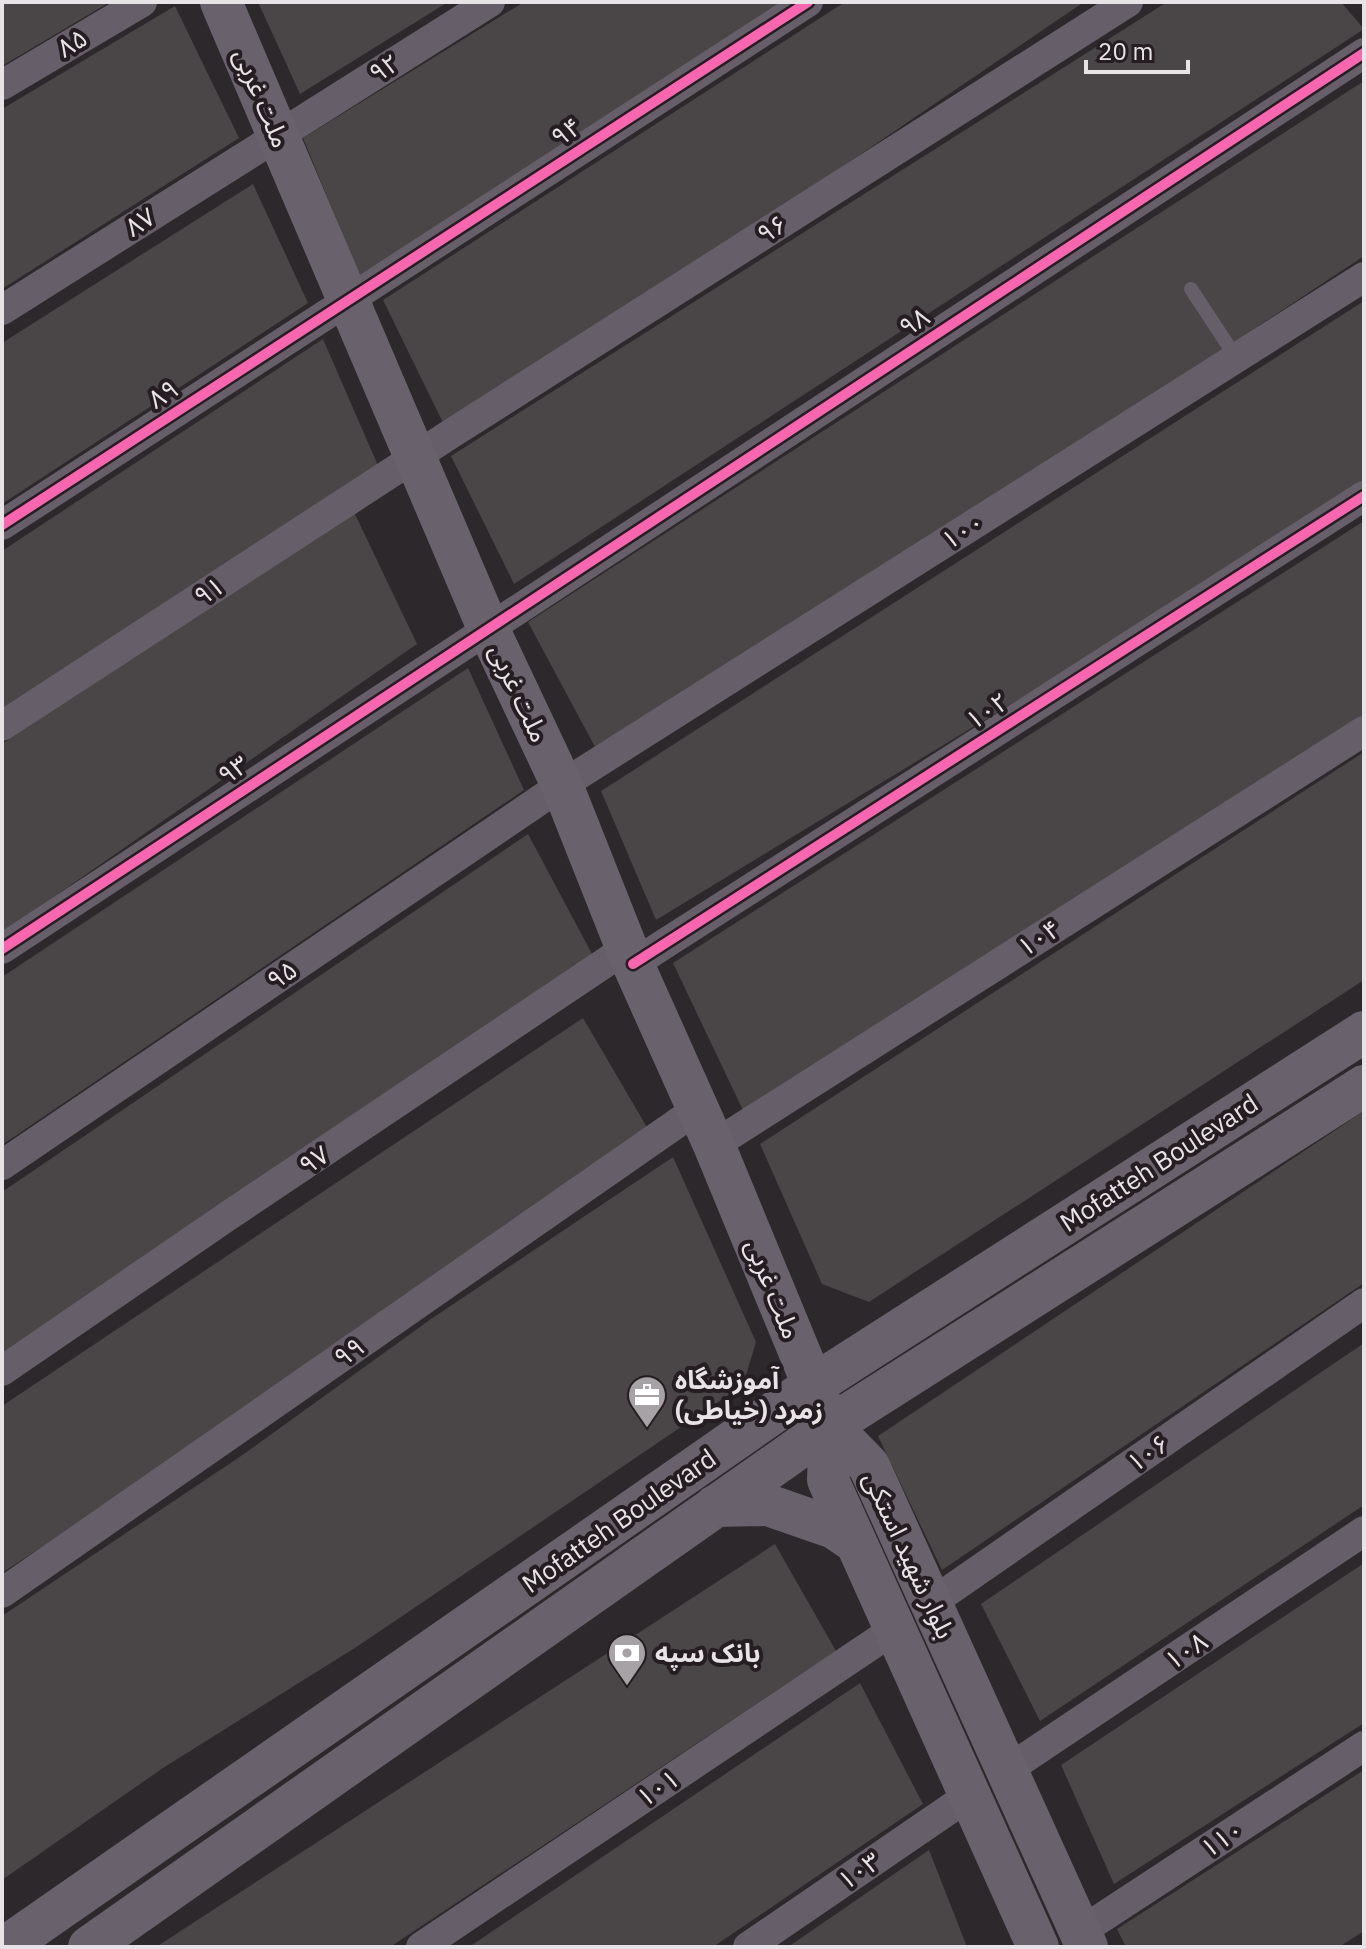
<svg xmlns="http://www.w3.org/2000/svg" width="1366" height="1949" viewBox="0 0 1366 1949" font-family="'IBM Plex Sans','Noto Sans Arabic',sans-serif">
<style>
.building{fill:#4a4547}
.lines{fill:none;stroke-linecap:round;stroke-linejoin:round}
.lane{stroke:#665f69;stroke-width:14}
.street{stroke:#665f69;stroke-width:30}
.secondary{stroke:#69616c;stroke-width:42}
.cycleway-casing{stroke:#251d22;stroke-width:15}
.cycleway{stroke:#f766af;stroke-width:10}
.labels{text-anchor:middle;stroke-width:8;stroke-linejoin:round;paint-order:stroke}
.street-label{font-size:26px;fill:#e8e3e6;stroke:#251d22}
.poi-label{font-size:26px;font-weight:bold;fill:#e8e3e6;stroke:#251d22;text-anchor:start}
</style>
<rect width="100%" height="100%" fill="#2d282b"/>
<!-- building -->
<path class="building" d="M 2,2 L 110,2 L 2,66 Z
M 258,2 L 448,2 L 300,94 Z
M 524,2 L 788,2 L 365,289 L 303,138 Z
M 845,2 L 1084,2 L 449,435 L 383,300 Z
M 1167,2 L 1341,2 L 1364,29 L 514,584 L 451,456 Z
M 175,6 L 239,138 L 2,289 L 2,109 Z
M 1364,81 L 1364,256 L 602,760 L 528,622 Z
M 253,184 L 308,303 L 2,504 L 2,343 Z
M 1364,301 L 1364,489 L 656,920 L 601,791 Z
M 323,339 L 383,477 L 2,720 L 2,551 Z
M 353,510 L 417,644 L 2,933 L 2,744 Z
M 1364,521 L 1364,718 L 749,1123 L 673,963 Z
M 468,668 L 524,790 L 2,1145 L 2,977 Z
M 1364,752 L 1364,980 L 869,1302 L 822,1284 L 760,1144 Z
M 528,834 L 599,967 L 2,1359 L 2,1192 Z
M 583,1018 L 648,1129 L 519,1235 L 2,1573 L 2,1406 Z
M 1364,1111 L 1364,1283 L 942,1570 L 878,1436 Z
M 673,1157 L 756,1342 L 743,1385 L 358,1646 L 163,1768 L 2,1880 L 2,1616 L 241,1456 L 431,1319 Z
M 1364,1343 L 1364,1505 L 1040,1721 L 981,1604 Z
M 775,1544 L 836,1651 L 390,1947 L 156,1947 Z
M 1364,1563 L 1364,1723 L 1114,1884 L 1061,1765 Z
M 860,1683 L 923,1804 L 713,1947 L 469,1947 Z
M 1364,1770 L 1364,1931 L 1339,1947 L 1126,1947 L 1117,1929 Z
M 929,1850 L 967,1947 L 788,1947 Z"/>
<g class="lines">
<!-- lane -->
<path class="lane" d="M 1191,289 L 1237,359"/>
<!-- street -->
<path class="street" d="M 2,85 L 142,2
M 2,310 L 490,2
M 2,525 L 808,2
M 2,726 L 449,435 L 1128,2
M 2,949 L 1364,53
M 633,964 L 1364,496
M 714,1145 L 1364,731
M 2,1165 L 562,785 L 1364,277
M 2,1371 L 225,1218 L 627,948
M 2,1593 L 696,1110
M 931,1603 L 1364,1303
M 1007,1770 L 1364,1531
M 1080,1932 L 1364,1746
M 421,1947 L 895,1629
M 748,1947 L 970,1795"/>
<!-- secondary -->
<path class="secondary" d="M 221,2 L 488,628 L 562,785 L 633,964 L 714,1145 L 830,1426 L 869,1466 L 1087,1947
M 830,1426 L 828,1480 L 1038,1947
M 715,1506 L 768,1505 L 834,1528 L 856,1543
M 5,1947 L 812,1386 L 1364,1032
M 89,1947 L 830,1426 L 1364,1086"/>
<defs>
<path id="cycleway" d="M 2,525 L 808,2
M 2,949 L 1364,53
M 633,964 L 1364,496"/>
</defs>
<!-- cycleway casing -->
<use href="#cycleway" class="cycleway-casing"/>
<!-- cycleway -->
<use href="#cycleway" class="cycleway"/>
</g>
<!-- icons -->
<defs>
<symbol id="office-pin" viewBox="-11 -11 22 30"><path d="M0 17L-7.5 6A9.5 9.5 0 1 1 7.5 6Z" fill="#a7a2a5" stroke="#251d22"/><path d="M-6-3h4V-5.5h4V-3h4V5H-6ZM-1-4.5V-3h2v-1.5ZM-6 0V1H6V0Z" fill="#fff"/></symbol>
<symbol id="bank-pin" viewBox="-11 -11 22 30"><path d="M0 17L-7.5 6A9.5 9.5 0 1 1 7.5 6Z" fill="#a7a2a5" stroke="#251d22"/><path d="M-6-4H6V4H-6ZM0-2.3a2.3 2.3 0 1 0 0 4.6a2.3 2.3 0 1 0 0-4.6Z" fill="#fff"/></symbol>
</defs>
<g fill-rule="evenodd">
<use href="#office-pin" x="625" y="1373" width="44" height="60"/>
<use href="#bank-pin" x="605" y="1631" width="44" height="60"/>
</g>
<g class="labels">
<!-- street labels -->
<g class="street-label">
<text transform="translate(72 43) rotate(-31)" y="9">۸۵</text>
<text transform="translate(384 68) rotate(-32)" y="9">۹۲</text>
<text transform="translate(262 98) rotate(67)" y="9">ملت غربی</text>
<text transform="translate(566 132) rotate(-33)" y="9">۹۴</text>
<text transform="translate(140 222) rotate(-33)" y="9">۸۷</text>
<text transform="translate(772 229) rotate(-32)" y="9">۹۶</text>
<text transform="translate(914 322) rotate(-33)" y="9">۹۸</text>
<text transform="translate(163 394) rotate(-33)" y="9">۸۹</text>
<text transform="translate(963 531) rotate(-32)" y="9">۱۰۰</text>
<text transform="translate(209 591) rotate(-33)" y="9">۹۱</text>
<text transform="translate(519 693) rotate(65)" y="9">ملت غربی</text>
<text transform="translate(987 711) rotate(-33)" y="9">۱۰۲</text>
<text transform="translate(233 770) rotate(-33)" y="9">۹۳</text>
<text transform="translate(1039 938) rotate(-32)" y="9">۱۰۴</text>
<text transform="translate(282 975) rotate(-34)" y="9">۹۵</text>
<text transform="translate(314 1160) rotate(-34)" y="9">۹۷</text>
<text transform="translate(1159 1163) rotate(-33)" y="9">Mofatteh Boulevard</text>
<text transform="translate(773 1289) rotate(68)" y="9">ملت غربی</text>
<text transform="translate(349 1352) rotate(-35)" y="9">۹۹</text>
<text transform="translate(1148 1453) rotate(-35)" y="9">۱۰۶</text>
<text transform="translate(619 1521) rotate(-35)" y="9">Mofatteh Boulevard</text>
<text transform="translate(909 1555) rotate(65)" y="9">بلوار شهید استکی</text>
<text transform="translate(1186 1651) rotate(-34)" y="9">۱۰۸</text>
<text transform="translate(658 1788) rotate(-34)" y="9">۱۰۱</text>
<text transform="translate(1222 1839) rotate(-33)" y="9">۱۱۰</text>
<text transform="translate(859 1871) rotate(-34)" y="9">۱۰۳</text>
</g>
<!-- poi labels -->
<g class="poi-label">
<text x="675" y="1389">آموزشگاه<tspan x="675" dy="30">زمرد (خیاطی)</tspan></text>
<text x="655" y="1662">بانک سپه</text>
</g>
</g>
<!-- border -->
<rect width="1366" height="1949" fill="none" stroke="#e8e3e6" stroke-width="8"/>
<!-- scale -->
<path d="M1086 60v12h102v-12" fill="none" stroke="#e8e3e6" stroke-width="4"/>
<text x="1098" y="60" font-size="24" fill="#e8e3e6" stroke="#251d22" stroke-width="6" paint-order="stroke">20 m</text>
</svg>
